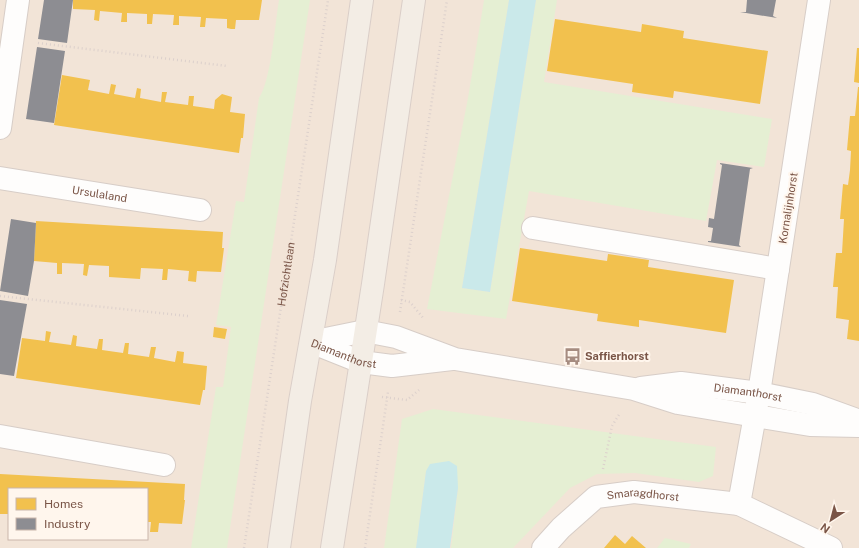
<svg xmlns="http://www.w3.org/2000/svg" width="859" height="548" viewBox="0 0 859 548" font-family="'Public Sans',sans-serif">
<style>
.residential{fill:#f2e4d7;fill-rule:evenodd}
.green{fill:#e5efd3}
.water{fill:#cae9ea}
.homes{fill:#f2c14e}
.industry{fill:#8d8d92}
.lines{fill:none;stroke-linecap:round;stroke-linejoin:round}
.minor-casing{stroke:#d7cdc7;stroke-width:24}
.major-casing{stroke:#dacec8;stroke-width:24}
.path{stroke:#dcd0cc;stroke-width:2.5;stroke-dasharray:1 3;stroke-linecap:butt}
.minor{stroke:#fefdfc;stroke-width:22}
.major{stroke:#f3ede5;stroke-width:22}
.labels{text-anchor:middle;stroke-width:4;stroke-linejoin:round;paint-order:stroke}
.street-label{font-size:11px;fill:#7a5547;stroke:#fff6ed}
.poi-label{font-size:11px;font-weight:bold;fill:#7a5547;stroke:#fff6ed;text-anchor:start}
</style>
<rect width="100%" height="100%" fill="#f8f1ea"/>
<!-- residential -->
<path class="residential" d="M 0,0 L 859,0 L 859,548 L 0,548 ZM 9,489 L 147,489 L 147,539 L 9,539 Z"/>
<!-- green -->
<path class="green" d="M 279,0 L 310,0 L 227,548 L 191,548 L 216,387 L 223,387 L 231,327 L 216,325 L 236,201 L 244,202 L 259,98 C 271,81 275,23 279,0 Z
M 484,0 L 509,0 L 462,288 L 490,292 L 536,0 L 557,0 L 544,82 L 772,119 L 764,167 L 717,160 L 706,221 L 529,191 L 506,319 L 427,309 L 468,98 Z
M 433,409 L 716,447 L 713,476 L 699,482 L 635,473 L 597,474 L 570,488 L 513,548 L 451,548 L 458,488 L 426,471 L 416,548 L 384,548 L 402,419 Z
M 665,538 L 691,544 L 689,548 L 657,548 Z"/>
<!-- water -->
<path class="water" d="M 509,0 L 536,0 L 490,292 L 462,288 Z
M 449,461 L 457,466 L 458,488 L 450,548 L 416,548 L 426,471 L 430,464 Z"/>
<!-- homes -->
<path class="homes" d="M 73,0 L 262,0 L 259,20 L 236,20 L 235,29 L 231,29 L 227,28 L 227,19 L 206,18 L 205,27 L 200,27 L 201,17 L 179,16 L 179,25 L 173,25 L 174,15 L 153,14 L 152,24 L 147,24 L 147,14 L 127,13 L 127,22 L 121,22 L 122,13 L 100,11 L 99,21 L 94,20 L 95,10 L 73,9 Z
M 555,19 L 641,32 L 642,24 L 684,31 L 683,38 L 768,51 L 760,104 L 674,91 L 673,98 L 632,92 L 633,84 L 547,71 Z
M 857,48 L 859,48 L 859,83 L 854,82 Z
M 62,75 L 90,80 L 88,90 L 109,94 L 111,84 L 116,85 L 114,94 L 135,98 L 137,88 L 141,89 L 140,98 L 161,102 L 162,92 L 167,92 L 165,102 L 188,105 L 189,96 L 194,96 L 193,106 L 214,109 L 215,100 L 222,94 L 232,97 L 230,112 L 245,114 L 243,138 L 241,138 L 239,153 L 54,125 Z
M 858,87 L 859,87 L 859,341 L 847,339 L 849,320 L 836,318 L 838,287 L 833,287 L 836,253 L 842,253 L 844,219 L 840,219 L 843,184 L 848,185 L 850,170 L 851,151 L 847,150 L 850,116 L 855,116 Z
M 36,221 L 223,232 L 222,248 L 224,248 L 221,272 L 197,271 L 196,282 L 188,281 L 189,271 L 168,269 L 167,280 L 162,280 L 163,269 L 141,268 L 140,279 L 109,277 L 109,266 L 89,265 L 87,276 L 83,275 L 84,264 L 62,263 L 62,274 L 57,274 L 57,263 L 34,261 Z
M 520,248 L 607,261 L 608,254 L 649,260 L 648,267 L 734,280 L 726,333 L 639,320 L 639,327 L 597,321 L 598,314 L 512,301 Z
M 214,327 L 227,329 L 225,339 L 213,337 Z
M 46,331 L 51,332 L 49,342 L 71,345 L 73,335 L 77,336 L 76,346 L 97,349 L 99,339 L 103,339 L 102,350 L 123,353 L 125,343 L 129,343 L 128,354 L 149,357 L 151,347 L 156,347 L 154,358 L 175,362 L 177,351 L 184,352 L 183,363 L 207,366 L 205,390 L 203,390 L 200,405 L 16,378 L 22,338 L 45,341 Z
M 0,474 L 185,484 L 184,500 L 185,500 L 182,524 L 159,523 L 158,532 L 150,532 L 151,522 L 147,522 L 147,489 L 9,489 L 9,514 L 0,514 Z
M 615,535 L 625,544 L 632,536 L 646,548 L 604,548 Z"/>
<!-- industry -->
<path class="industry" d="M 44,0 L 73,0 L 67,43 L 38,39 Z
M 747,0 L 776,0 L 773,16 L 777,18 L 740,12 L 746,12 Z
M 37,47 L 65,51 L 54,123 L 26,119 Z
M 720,163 L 753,168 L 750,169 L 739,245 L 741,247 L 708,242 L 708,241 L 711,241 L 713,228 L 708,227 L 709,218 L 714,219 L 722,165 L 720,164 Z
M 11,219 L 36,223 L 34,261 L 28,296 L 0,291 Z
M 0,300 L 27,304 L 14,376 L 0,374 Z"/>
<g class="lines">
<defs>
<g id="minor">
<path d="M 819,0 L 759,393 L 739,504 L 831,548"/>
<path d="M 0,128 L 18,0"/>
<path id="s2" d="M 0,178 L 200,210"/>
<path d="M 533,228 L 778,269"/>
<path d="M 311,342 L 365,331 L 396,337 L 455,359 L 634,389 L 678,403 L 810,425 L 859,426"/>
<path id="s3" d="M 311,342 L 361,362 L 392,366 L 452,359"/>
<path id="s4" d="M 641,388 L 681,383 L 759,393 L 813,404 L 857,420"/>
<path d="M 0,436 L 164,465"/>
<path id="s5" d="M 543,548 L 561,528 L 596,497 L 634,492 L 739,504"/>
</g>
<path id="major" d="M 279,548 L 300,401 L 325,260 L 362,0
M 332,548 L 373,284 L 414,0"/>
</defs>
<!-- minor casing -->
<use href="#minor" class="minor-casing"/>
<!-- major casing -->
<use href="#major" class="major-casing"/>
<!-- path -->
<g class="path">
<path d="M 38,43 L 227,66"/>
<path d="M 0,296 L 188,316"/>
<path d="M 401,300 L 410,302 L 424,319"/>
<path d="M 400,312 L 447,0"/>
<path d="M 382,397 L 407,400 L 419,390"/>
<path d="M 603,469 L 612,426 L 620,413"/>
<path id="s1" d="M 244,548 L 328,0"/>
<path d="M 365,548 L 388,392"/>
</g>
<!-- minor -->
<use href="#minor" class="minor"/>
<!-- major -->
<use href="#major" class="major"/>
</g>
<!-- icons -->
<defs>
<symbol id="bus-bare" viewBox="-9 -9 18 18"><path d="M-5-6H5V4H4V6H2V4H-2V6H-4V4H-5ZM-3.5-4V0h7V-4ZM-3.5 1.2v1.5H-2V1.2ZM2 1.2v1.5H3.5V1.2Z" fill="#a68c80" stroke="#fff6ed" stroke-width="2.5" paint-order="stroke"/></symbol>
</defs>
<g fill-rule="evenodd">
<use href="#bus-bare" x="560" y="344" width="25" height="25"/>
</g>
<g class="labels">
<!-- street labels -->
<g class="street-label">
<text dy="4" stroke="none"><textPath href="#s2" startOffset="101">Ursulaland</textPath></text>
<text transform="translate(788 208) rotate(-81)" y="4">Kornalijnhorst</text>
<text dy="4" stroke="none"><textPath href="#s1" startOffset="277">Hofzichtlaan</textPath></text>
<text dy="4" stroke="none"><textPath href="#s3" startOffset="35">Diamanthorst</textPath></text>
<text dy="4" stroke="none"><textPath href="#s4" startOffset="108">Diamanthorst</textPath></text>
<text dy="4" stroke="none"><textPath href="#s5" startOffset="121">Smaragdhorst</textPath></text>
</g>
<!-- poi labels -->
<g class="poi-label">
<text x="585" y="360">Saffierhorst</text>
</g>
</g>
<!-- legend -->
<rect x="8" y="488" width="140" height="52" fill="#fff6ed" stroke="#cab6ab"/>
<rect x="16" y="498" width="20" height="12" fill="#f2c14e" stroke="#cab6ab"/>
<text x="44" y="508" font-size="12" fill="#7a5547">Homes</text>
<rect x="16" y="518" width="20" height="12" fill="#8d8d92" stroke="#cab6ab"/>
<text x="44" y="528" font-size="12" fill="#7a5547">Industry</text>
<!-- north arrow -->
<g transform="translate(831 520) rotate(216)" stroke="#fff6ed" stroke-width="3" paint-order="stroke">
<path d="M0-3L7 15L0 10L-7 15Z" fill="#7a5547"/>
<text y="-6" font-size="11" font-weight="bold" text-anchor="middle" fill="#7a5547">N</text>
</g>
</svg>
